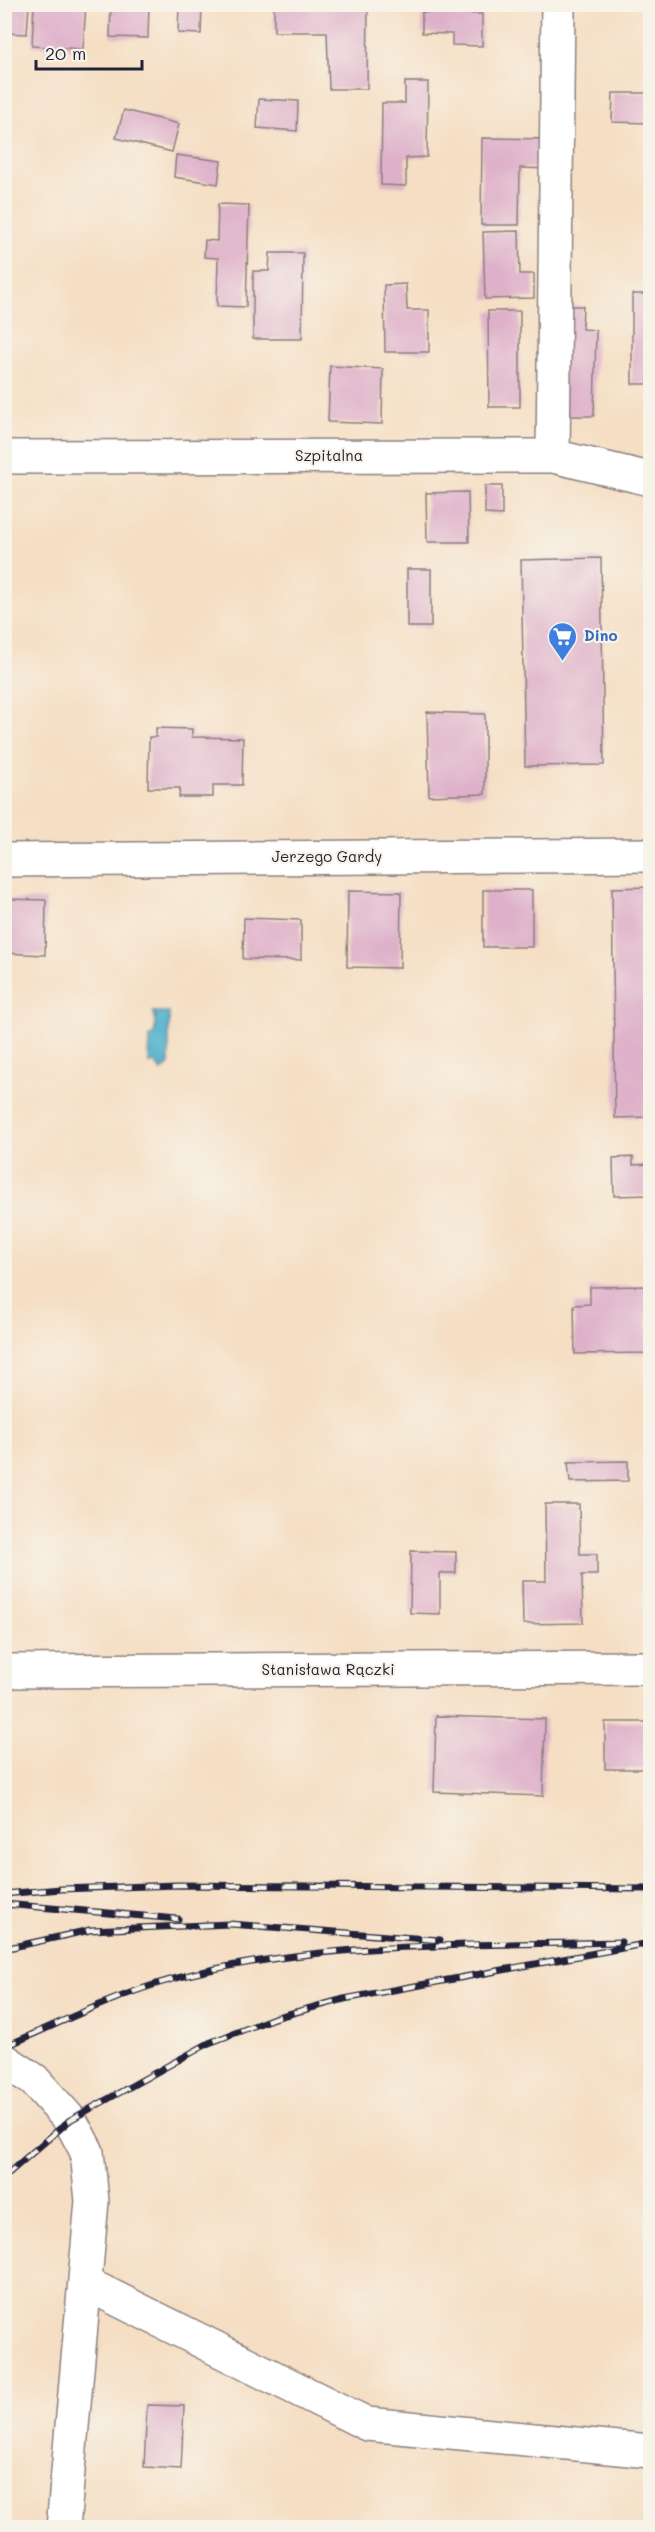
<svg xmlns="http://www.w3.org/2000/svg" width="655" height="2532" viewBox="0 0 655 2532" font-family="Mali,sans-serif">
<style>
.water{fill:#4aaec9;stroke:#366882;stroke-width:1.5}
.building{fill:#deb0c9}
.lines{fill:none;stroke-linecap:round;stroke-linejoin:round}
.minor-casing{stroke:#8c807f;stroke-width:36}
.minor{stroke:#fff;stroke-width:33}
.rail-casing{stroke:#22223b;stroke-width:7}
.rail{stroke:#f7f3e8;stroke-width:4.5;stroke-dasharray:14;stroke-linecap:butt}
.labels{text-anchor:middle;stroke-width:4.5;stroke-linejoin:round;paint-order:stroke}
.street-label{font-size:15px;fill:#22223b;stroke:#f7f3e8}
.shop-label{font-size:15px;font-weight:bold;fill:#366cbe;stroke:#f7f3e8;text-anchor:start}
</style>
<rect width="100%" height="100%" fill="#f7f3e8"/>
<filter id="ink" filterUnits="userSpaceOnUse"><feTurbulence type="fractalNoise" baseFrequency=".0167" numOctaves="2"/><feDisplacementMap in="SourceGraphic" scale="12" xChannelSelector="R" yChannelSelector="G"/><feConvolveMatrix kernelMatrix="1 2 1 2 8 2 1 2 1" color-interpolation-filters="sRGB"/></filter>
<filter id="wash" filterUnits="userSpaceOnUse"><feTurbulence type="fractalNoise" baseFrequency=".008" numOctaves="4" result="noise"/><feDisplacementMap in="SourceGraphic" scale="24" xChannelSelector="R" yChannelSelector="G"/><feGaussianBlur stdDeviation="1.35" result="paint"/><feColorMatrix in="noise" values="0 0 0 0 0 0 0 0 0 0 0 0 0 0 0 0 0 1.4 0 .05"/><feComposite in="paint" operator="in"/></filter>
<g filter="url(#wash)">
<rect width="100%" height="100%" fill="#f5dec3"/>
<!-- water -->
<path class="water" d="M 153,1012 L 169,1012 L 169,1064 L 162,1071 L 153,1062 L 149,1064 L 150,1036 L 154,1036 C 155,1027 157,1020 153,1012 Z"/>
<g id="blocks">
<!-- building -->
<path class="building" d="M 4,4 L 29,4 L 27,34 L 4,33 Z
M 34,4 L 86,4 L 83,49 L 32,46 Z
M 111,4 L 149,4 L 148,38 L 110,37 Z
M 274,4 L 368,4 L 367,89 L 329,89 L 327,32 L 274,32 Z
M 423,4 L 480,4 L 480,10 L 423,9 Z
M 179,5 L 202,6 L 201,34 L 178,33 Z
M 422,12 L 482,14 L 482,46 L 452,45 L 452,34 L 422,33 Z
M 405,82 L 428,82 L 427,157 L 406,158 L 406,186 L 381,185 L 382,103 L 405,103 Z
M 613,93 L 650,93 L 650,123 L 612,122 Z
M 259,99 L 298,101 L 297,131 L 257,128 Z
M 124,110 L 179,124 L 172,152 L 116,138 Z
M 482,138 L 550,139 L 550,169 L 520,168 L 519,225 L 481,225 Z
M 176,155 L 221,161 L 218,184 L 174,177 Z
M 218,204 L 249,205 L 246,307 L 217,306 L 218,258 L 204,257 L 205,240 L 217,241 Z
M 519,231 L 520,274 L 534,274 L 534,298 L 485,299 L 483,232 Z
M 270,253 L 303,253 L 302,339 L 253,339 L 253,271 L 269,271 Z
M 406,284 L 407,310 L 429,310 L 429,352 L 385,352 L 384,285 Z
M 632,294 L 650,294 L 650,384 L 632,384 Z
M 562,306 L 583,306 L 582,329 L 596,330 L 594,416 L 560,416 Z
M 488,311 L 520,311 L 520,407 L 489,407 Z
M 330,366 L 383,369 L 382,424 L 328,422 Z
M 485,486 L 502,486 L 502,515 L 485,514 Z
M 468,492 L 469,542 L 427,542 L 426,493 Z
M 601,558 L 604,765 L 525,766 L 521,560 Z
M 407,569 L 431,569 L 431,627 L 407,627 Z
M 427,712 L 485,714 L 485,794 L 429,796 Z
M 156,728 L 192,729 L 192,737 L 243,738 L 242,785 L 213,785 L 213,797 L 179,797 L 180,788 L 148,788 L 149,737 L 156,737 Z
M 650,887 L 650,1117 L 615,1118 L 612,888 Z
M 483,890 L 532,890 L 532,947 L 483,947 Z
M 348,891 L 401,892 L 400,968 L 347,967 Z
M 4,899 L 46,900 L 45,955 L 4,953 Z
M 244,918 L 301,920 L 301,960 L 243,959 Z
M 633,1157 L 633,1165 L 650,1164 L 650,1195 L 614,1196 L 613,1158 Z
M 647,1286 L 648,1353 L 575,1354 L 574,1305 L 590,1304 L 590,1287 Z
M 628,1461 L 628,1481 L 570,1482 L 568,1462 Z
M 545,1504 L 579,1504 L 580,1554 L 597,1554 L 597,1575 L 582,1575 L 583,1623 L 523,1624 L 522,1581 L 546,1581 Z
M 411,1551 L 456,1552 L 456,1573 L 440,1573 L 440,1614 L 410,1613 Z
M 436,1716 L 545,1719 L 543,1796 L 434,1792 Z
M 605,1722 L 650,1722 L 650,1769 L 605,1769 Z
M 147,2405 L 184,2406 L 181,2469 L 144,2467 Z"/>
</g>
</g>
<g filter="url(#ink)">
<use href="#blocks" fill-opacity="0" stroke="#8c807f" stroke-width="1.5"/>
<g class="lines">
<defs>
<path id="minor" d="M 553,456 L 558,4
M 4,457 L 553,456 L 650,479
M 4,860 L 650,855
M 4,1671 L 650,1668
M 4,2060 L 34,2080 L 70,2120 L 87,2152 L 92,2201 L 63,2528
M 85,2283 L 367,2424 L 650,2451"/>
</defs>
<!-- minor casing -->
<use href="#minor" class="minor-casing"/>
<!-- minor -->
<use href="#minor" class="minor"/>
<defs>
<path id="rail" d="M 4,1894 L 61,1889 L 178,1885 L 650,1889
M 4,1904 L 178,1919
M 4,1949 L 90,1930 L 230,1924 L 440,1940
M 4,2047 C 60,2023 115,1995 173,1979 C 318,1940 473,1946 621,1942
M 4,2177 L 70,2120 L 209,2043 L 274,2018 L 344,1999 L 650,1943"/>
</defs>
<!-- rail casing -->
<use href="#rail" class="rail-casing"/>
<!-- rail -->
<use href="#rail" class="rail"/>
</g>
</g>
<!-- icons -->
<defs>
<symbol id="supermarket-pin" viewBox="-11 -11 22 30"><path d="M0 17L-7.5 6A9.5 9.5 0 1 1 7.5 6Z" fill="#3f7fe0" stroke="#f7f3e8"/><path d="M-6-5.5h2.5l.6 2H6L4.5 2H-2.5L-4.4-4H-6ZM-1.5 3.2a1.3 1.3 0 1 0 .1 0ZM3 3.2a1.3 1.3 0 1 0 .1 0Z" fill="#fff"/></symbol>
</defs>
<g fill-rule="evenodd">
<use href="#supermarket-pin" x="546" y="620" width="33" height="45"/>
</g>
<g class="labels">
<!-- street labels -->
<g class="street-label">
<text x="329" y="461">Szpitalna</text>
<text x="327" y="862">Jerzego Gardy</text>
<text x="328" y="1675">Stanisława Rączki</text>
</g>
<!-- shop labels -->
<g class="shop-label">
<text x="584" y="641">Dino</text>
</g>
</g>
<!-- margin -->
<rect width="655" height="2532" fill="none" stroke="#f7f3e8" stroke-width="24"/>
<!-- scale -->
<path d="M36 60v9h106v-9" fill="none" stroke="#22223b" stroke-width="3"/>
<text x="45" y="60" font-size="18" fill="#22223b" stroke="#f7f3e8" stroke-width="4.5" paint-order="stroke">20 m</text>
</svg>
